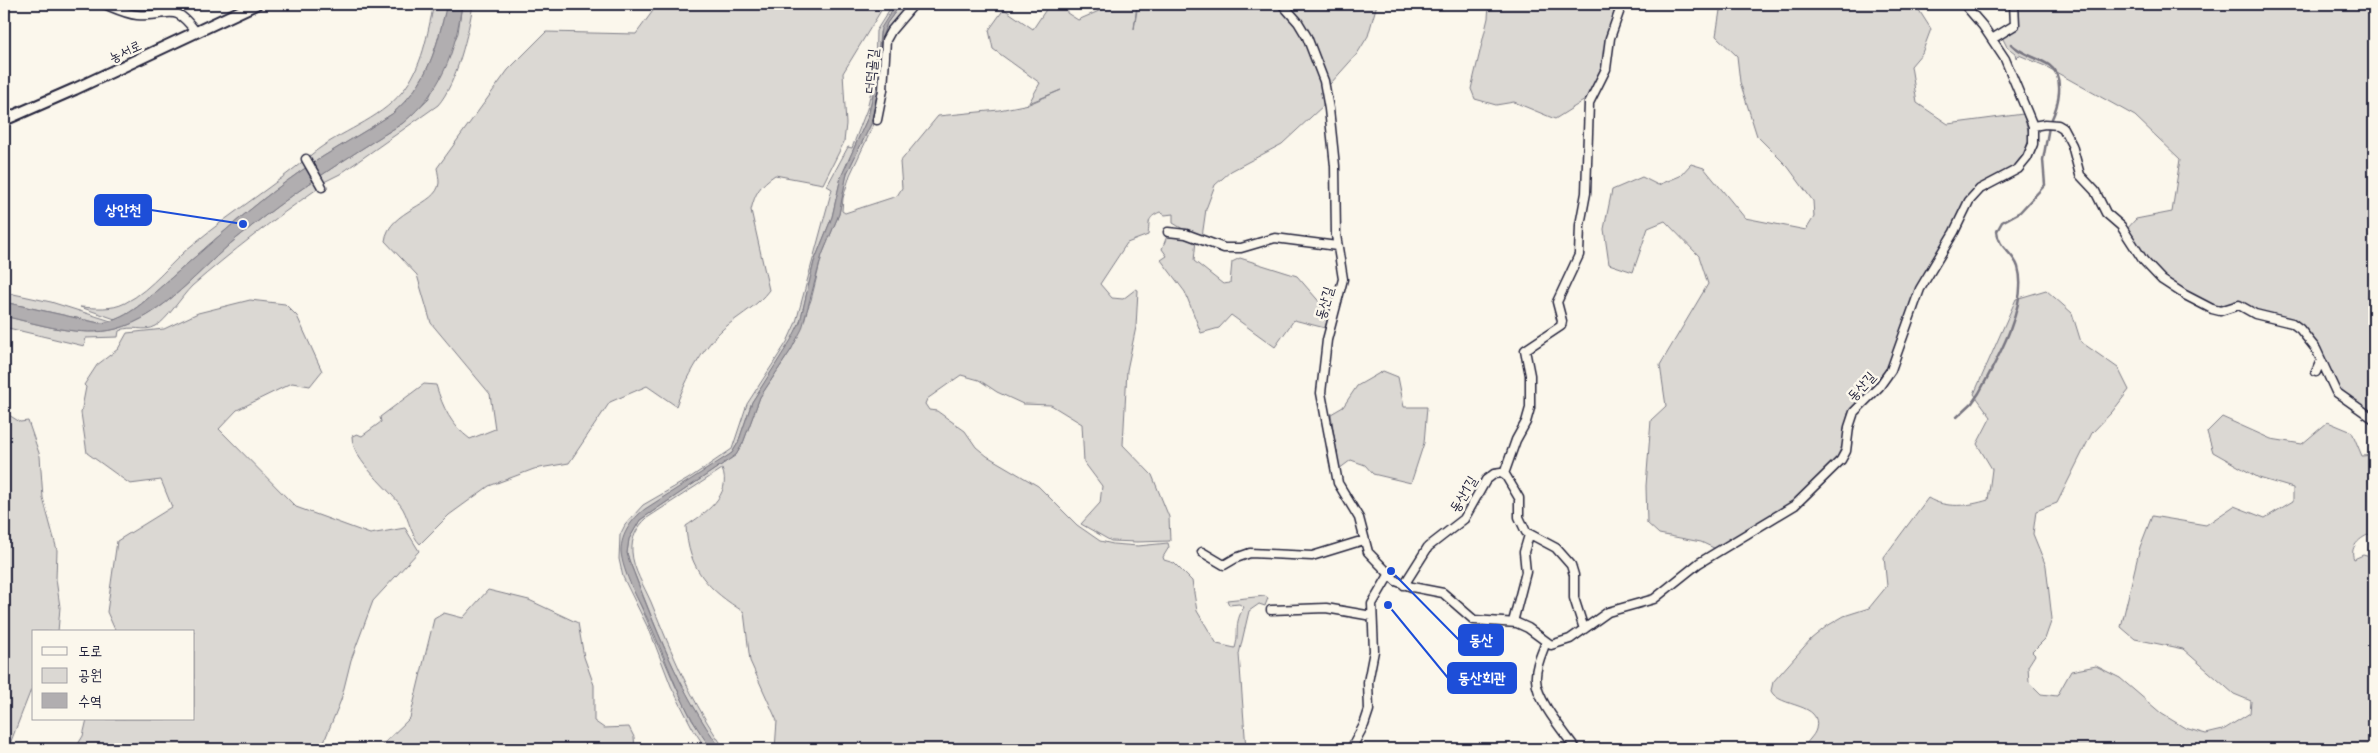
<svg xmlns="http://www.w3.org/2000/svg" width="2378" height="753" viewBox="0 0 2378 753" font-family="Delius,'Poor Story',sans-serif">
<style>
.green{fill:#dbd8d3;stroke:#7e7d87}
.water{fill:#b1aeb0;stroke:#787681}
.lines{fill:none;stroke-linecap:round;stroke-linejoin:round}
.stream{stroke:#787681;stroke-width:2.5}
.minor-casing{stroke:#22223b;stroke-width:11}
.tertiary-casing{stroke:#22223b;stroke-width:14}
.minor{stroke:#fbf7ec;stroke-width:8}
.tertiary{stroke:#fbf7ec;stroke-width:10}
.labels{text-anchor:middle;stroke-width:5;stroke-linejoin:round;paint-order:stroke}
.street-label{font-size:14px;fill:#22223b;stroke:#fbf7ec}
.leader{fill:none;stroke:#1d4ed8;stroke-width:2}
.callout-dot{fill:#1d4ed8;stroke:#fbf7ec;stroke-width:2}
.callout{fill:#1d4ed8;stroke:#1d4ed8;stroke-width:2}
.callout-label{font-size:15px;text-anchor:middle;font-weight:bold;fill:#fff}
</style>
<rect width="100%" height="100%" fill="#fbf7ec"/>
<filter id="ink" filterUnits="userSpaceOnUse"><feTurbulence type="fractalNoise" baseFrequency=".02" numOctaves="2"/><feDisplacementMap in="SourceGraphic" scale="10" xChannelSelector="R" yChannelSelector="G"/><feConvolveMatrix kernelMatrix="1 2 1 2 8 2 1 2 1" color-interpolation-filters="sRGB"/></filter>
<g filter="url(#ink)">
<!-- green -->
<path class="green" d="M 434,4 L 447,4 C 436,49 429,82 392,114 C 362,134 330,151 301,171 C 252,205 208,246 163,285 C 145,301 124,322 99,323 L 4,302 L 4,292 L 51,302 L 111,321 L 115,319 L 80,307 C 95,308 112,310 125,303 C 153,289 172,260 197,241 C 234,211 275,185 312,154 C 340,131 378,121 402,92 C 423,67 427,34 434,4 Z
M 462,4 L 473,4 C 469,31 456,85 438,105 L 340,174 L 318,185 L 317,189 C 274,219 231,252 192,286 C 181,297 167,320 156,326 C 144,333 131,324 119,331 L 118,337 L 86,338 L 84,346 L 4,327 L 4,316 C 38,324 81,338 116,329 C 163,317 201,268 237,238 C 289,195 346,158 403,123 L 429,98 L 458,33 Z
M 658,4 L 885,4 L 843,73 L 846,124 L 844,142 L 823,184 L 775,175 C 760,185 755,193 751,210 L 769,290 C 757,306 743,313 728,325 C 706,341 685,381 676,406 L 647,386 L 610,402 L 569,463 L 534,469 L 489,486 L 449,515 L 420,544 C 411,535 409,520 403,509 C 391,489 352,462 352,436 L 357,434 L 362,436 L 381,422 L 380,417 L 424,384 L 436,385 C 443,408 451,425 470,439 L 495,429 L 490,394 L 431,323 L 417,275 L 385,241 C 389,209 437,206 439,183 C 439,178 438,173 437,168 L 508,70 L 546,32 L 636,34 Z
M 893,4 L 896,4 L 880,32 L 876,79 L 868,117 L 841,177 L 832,217 L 814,262 L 800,322 L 792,340 L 752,402 L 738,443 L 732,453 C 713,468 691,481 671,493 C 638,514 611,529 627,574 L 675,685 L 692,720 L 712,749 L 706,749 L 692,727 L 671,686 L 651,634 L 623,577 L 619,559 L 620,535 L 625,525 L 643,505 L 688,479 L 732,449 L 747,404 L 787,342 L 796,322 L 832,189 L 827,186 L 848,147 L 852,148 L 867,109 L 875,73 L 876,31 Z
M 901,4 L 909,4 L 887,31 L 875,122 L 850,175 L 843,198 L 842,211 L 845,213 L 897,196 L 902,188 L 900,162 L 938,116 L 999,110 L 1029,104 L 1061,90 L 1029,103 L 1040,83 L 993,49 L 989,30 L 1004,9 L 1033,29 L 1049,5 L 1067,6 L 1067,13 L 1078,20 L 1115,4 L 1137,4 L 1134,29 L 1138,4 L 1377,4 L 1368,36 L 1357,54 L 1322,93 L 1325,104 L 1282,144 L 1231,171 L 1215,185 L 1206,209 L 1202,237 L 1186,231 L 1173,223 L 1173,214 L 1165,215 L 1160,212 C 1146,218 1150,222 1148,235 L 1127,243 L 1100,284 L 1112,298 L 1123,299 L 1136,289 L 1138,290 L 1136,327 L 1127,370 L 1123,445 L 1152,475 L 1169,517 L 1170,541 L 1137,542 L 1111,541 L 1081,524 L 1100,503 L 1102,486 L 1084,462 L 1082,424 L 1051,405 L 1023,404 L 997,392 L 979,380 L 961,375 L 927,399 L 925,404 L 929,410 L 937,411 L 965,431 L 976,447 L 987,456 L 1038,486 L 1077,525 L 1100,541 L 1113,544 L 1138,546 L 1168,543 L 1169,547 L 1163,557 L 1164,560 L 1174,563 L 1192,581 L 1197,611 L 1217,644 L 1235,648 C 1240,631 1233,625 1244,607 L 1239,604 L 1229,605 L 1227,600 L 1265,596 L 1268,598 L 1265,606 L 1259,604 L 1249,611 L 1239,654 L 1246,749 L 775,749 L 777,721 L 750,661 L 744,612 C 709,590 688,570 686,526 C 704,514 733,495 722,469 L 647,518 C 637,527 631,538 632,552 C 633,569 644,586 651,602 C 672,653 692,704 725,749 L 721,749 C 679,693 655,625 629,560 L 627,553 L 629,539 L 640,520 L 736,455 L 743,443 L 760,397 L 791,350 L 811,300 L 822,255 L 839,214 L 847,173 L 871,124 L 878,92 L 883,34 L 887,23 Z
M 1489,4 L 1620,4 L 1604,69 L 1588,101 L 1585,100 L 1555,119 L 1514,102 L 1496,105 L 1475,99 L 1471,89 L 1488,18 Z
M 1721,4 L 1915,4 L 1931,29 L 1922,53 L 1911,66 L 1917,103 L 1948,124 L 2023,114 L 2030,136 L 2024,153 L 2012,169 L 1982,183 L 1967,199 L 1917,288 L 1895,350 L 1887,368 L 1848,413 L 1843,443 L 1837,458 L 1793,503 L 1716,549 L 1701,542 L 1659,534 L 1647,523 L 1646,486 L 1651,420 L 1666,406 L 1660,365 L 1708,284 L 1699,256 L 1665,221 L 1648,228 L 1633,272 L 1609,264 L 1604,229 L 1612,190 L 1642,177 L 1658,185 L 1680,176 L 1691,164 L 1704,168 L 1745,218 L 1806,230 L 1814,217 L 1813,201 L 1788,167 L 1757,136 L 1740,82 L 1737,56 L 1716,36 Z
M 2016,4 L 2374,4 L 2374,422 L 2337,397 L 2330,390 L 2301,327 L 2262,314 L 2242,305 L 2220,309 L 2172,284 L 2150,264 L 2126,230 L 2136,219 L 2172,212 L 2180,159 L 2135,116 L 2045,66 L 2019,55 L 2016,58 L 2015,53 L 2007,47 L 2002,37 L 2009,32 Z
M 1180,235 L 1196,240 L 1194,261 L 1223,284 L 1230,283 L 1232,262 L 1240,258 L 1297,276 L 1329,313 L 1325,328 L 1294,320 L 1275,347 L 1231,315 L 1219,328 L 1201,333 L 1185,292 L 1161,260 L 1167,256 L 1162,249 L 1167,236 Z
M 2046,290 L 2072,313 L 2081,342 L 2118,368 L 2129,390 L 2112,412 L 2092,433 L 2057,503 L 2036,511 L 2033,534 L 2046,566 L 2052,619 L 2045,639 L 2032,652 L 2035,655 L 2028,666 L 2029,682 L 2041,694 L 2057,696 L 2071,671 L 2096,666 L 2120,678 L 2162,714 L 2185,728 L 2206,734 L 2223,730 L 2250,713 L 2251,701 L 2234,694 L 2183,649 L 2135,639 L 2121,627 L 2140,547 L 2152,516 L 2206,525 L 2234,506 L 2265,518 L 2293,501 L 2293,488 L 2259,478 L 2213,452 L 2207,432 L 2222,417 L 2271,439 L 2302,444 L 2328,422 L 2352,432 L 2362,456 L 2374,455 L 2374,533 C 2363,535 2348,546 2354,559 L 2363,555 L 2374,558 L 2374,749 L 1804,749 C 1806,741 1814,737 1816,729 C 1823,702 1779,708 1771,691 L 1773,682 L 1811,639 L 1827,626 L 1844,616 L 1869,608 L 1887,586 L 1884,557 L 1928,498 C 1946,509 1969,506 1988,500 L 1992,469 L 1977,444 L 1991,417 L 1974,394 L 2016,299 Z
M 250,300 L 285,304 L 297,316 L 322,371 L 310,386 L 292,383 L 237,410 L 219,429 L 296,507 L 370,534 L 405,528 L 419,551 L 373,601 L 351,660 L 341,700 L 321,749 L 75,749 L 83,736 L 87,719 L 194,719 L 194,632 L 116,632 L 107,612 L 117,541 L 172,507 L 161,480 L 130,484 L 87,453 L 81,413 L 86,387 L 84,385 L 97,365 L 118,349 L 127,333 L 164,329 L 198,313 Z
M 1383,371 L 1398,377 L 1404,407 L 1427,407 L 1424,443 L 1411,483 L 1373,474 L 1365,465 L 1351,460 L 1339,469 L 1331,414 L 1343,407 L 1357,386 Z
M 4,412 L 20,422 L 28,421 L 40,456 L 43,498 L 57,550 L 56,579 L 60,607 L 58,632 L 34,632 L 34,682 L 8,749 L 4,749 Z
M 488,590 L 529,600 L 578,623 L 584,657 L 594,685 L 594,721 L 604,728 L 629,727 L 634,737 L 635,749 L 378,749 L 410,718 L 434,619 L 444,613 L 463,618 Z"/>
<!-- water -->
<path class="water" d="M 447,4 L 462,4 C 455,54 442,90 403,123 C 346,158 289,195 237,238 C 201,268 163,317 116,329 C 81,338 38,324 4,316 L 4,302 L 99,323 C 124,322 145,301 163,285 C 208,246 252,205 301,171 C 330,151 362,134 392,114 C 429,82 436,49 447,4 Z
M 896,4 L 901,4 L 887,23 L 883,34 L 878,92 L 871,124 L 847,173 L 839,214 L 822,255 L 802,329 L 791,350 L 760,397 L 743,443 L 736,455 L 640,520 L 629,539 L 627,553 L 629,560 C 654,625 680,693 721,749 L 712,749 C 682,712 669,665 649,622 C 640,603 622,572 621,551 C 621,534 632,519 645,509 L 732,453 L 738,443 L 752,402 L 791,340 L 800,322 L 814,262 L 832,217 L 841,177 L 868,117 L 874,90 L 881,28 Z"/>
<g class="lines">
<!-- stream -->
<path class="stream" d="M 2011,44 C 2022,55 2037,57 2049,65 C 2066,77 2058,106 2051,121
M 1957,417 L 1972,403 L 1979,393 C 1997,360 2029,304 2018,267 C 2013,252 1998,248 1997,231 L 2002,222 L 2020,212 L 2045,185 L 2043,160 L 2049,127"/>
<defs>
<path id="minor" d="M 104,4 C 114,8 126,14 137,15 C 171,18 172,0 196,32
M 1282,4 L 1298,22 L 1307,37 L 1324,81 L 1329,109 L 1335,166 L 1336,235 L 1343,279 L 1327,340 L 1321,393 L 1338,483 L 1359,518 L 1368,552 L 1396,581 L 1412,587 L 1443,593 L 1474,620 L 1517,623 L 1528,628 L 1551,645 L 1570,639 L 1608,612 L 1654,599 L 1699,563 L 1795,505 L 1841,460 L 1846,451 L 1849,427 L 1854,412 L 1879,387 L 1891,370 L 1920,289 L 1954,232 L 1969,201 L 1980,189 L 2018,169 L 2027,158 L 2033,144 L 2033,126 L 2005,59 L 1983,26 L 1964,4
M 1992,39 L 2015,25 L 2014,4
M 877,120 L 883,90 L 886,40 L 891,31 L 914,4
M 2033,126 L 2045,124 L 2058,125 L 2063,128 L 2072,145 L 2080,175 L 2095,191 L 2106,213 L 2121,226 L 2143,260 L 2162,280 L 2185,295 L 2212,309 L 2220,311 L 2239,305 L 2255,314 L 2292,323 L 2300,329 L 2316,349 L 2336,392 L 2374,419
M 306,159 L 322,187
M 1168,232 L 1186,234 L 1224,248 L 1241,248 L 1275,238 L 1337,246
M 2316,372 L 2321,360
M 1504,474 L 1516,440 L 1526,422 L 1530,408 L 1530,375 L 1525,350 L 1561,326 L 1562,321 L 1557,302 L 1579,255 L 1580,225 L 1586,193 L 1589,103 L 1606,69 L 1610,38 L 1622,4
M 1202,552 L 1224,565 L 1236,558 L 1250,553 L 1312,556 L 1364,540
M 1404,585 L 1428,547 L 1464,519 L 1486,480 L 1494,474 L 1501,473 L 1506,476 L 1519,498 L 1519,517 L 1526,532 L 1556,548 L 1571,565 L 1574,575 L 1574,598 L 1584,629
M 1271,610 L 1326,608 L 1372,616
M 1513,622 L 1526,572 L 1524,552 L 1529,535
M 1546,642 C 1542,653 1535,667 1536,679 C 1536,700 1564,732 1576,749
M 1351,749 L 1364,725 L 1369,710 L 1368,682 L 1374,651 L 1372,604 L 1389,575"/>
<path id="tertiary" d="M 4,120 L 75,89 L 256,4"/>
</defs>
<!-- minor casing -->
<use href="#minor" class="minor-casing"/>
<!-- tertiary casing -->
<use href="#tertiary" class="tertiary-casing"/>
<!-- minor -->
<use href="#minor" class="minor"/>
<!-- tertiary -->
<use href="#tertiary" class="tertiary"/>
</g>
</g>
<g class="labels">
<!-- street labels -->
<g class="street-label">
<text transform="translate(125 51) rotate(-25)" y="5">농서로</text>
<text transform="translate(871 71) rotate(-85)" y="5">더덕골길</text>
<text transform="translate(1324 303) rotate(-74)" y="5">동산길</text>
<text transform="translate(1861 386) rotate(-48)" y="5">동산길</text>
<text transform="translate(1463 494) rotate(-59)" y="5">동산1길</text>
</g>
</g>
<!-- callouts -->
<path class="leader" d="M243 224L151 210M1391 571L1459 640M1388 605L1448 678"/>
<g class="callout-dot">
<circle cx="243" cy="224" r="5"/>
<circle cx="1391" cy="571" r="5"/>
<circle cx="1388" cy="605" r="5"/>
</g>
<g class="callout">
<rect x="95" y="195" width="56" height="30" rx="5"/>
<rect x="1459" y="625" width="44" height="30" rx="5"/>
<rect x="1448" y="663" width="68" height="30" rx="5"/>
</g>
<g class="callout-label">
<text x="123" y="215">상안천</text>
<text x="1481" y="645">동산</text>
<text x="1482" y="683">동산회관</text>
</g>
<!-- margin -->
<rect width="2378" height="753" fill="none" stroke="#fbf7ec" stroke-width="20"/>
<rect x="10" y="10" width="2358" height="733" fill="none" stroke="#22223b" stroke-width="2" filter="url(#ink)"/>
<!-- legend -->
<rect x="32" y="630" width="162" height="90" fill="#fbf7ec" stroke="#a4a2a5"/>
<rect x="42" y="647" width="25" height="8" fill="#fbf7ec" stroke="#a4a2a5"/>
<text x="78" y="656" font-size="15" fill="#22223b">도로</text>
<rect x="42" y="668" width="25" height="15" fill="#dbd8d3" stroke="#a4a2a5"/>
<text x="78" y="680" font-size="15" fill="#22223b">공원</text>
<rect x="42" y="693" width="25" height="15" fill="#b1aeb0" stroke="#a4a2a5"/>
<text x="78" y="706" font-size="15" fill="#22223b">수역</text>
</svg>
